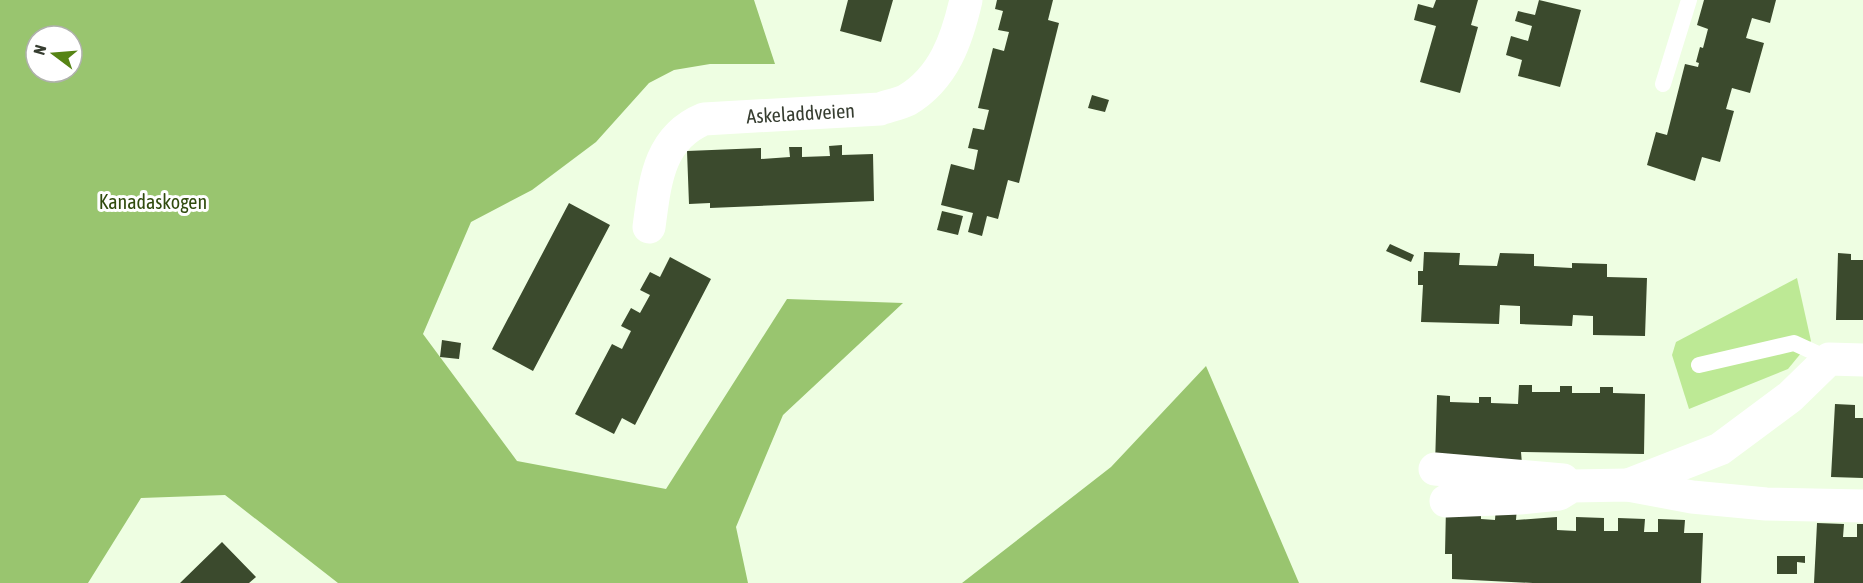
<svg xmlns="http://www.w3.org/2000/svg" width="1863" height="583" viewBox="0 0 1863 583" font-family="'Asap Condensed',sans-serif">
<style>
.green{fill:#bde995}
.forest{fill:#99c56f;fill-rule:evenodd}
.building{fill:#3b4a2d}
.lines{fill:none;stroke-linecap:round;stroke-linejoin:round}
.service{stroke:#fff;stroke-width:16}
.minor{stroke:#fff;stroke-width:33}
.labels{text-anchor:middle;stroke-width:6;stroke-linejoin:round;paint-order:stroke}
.street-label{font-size:20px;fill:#363d30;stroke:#fff}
.park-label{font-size:20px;fill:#304b0e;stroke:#fff}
</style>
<rect width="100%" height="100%" fill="#eefee2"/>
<!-- green -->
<path class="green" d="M 1797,278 L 1811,341 L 1788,369 L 1689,409 L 1672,355 L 1676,342 Z"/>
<!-- forest -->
<path class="forest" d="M 0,0 L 754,0 L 775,64 L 710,64 L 674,70 L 649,83 L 596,142 L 532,190 L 471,222 L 423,334 L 517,461 L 666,489 L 787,299 L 903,303 L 783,415 L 736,527 L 748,583 L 338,583 L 225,495 L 141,498 L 88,583 L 0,583 ZM 36,36 L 72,36 L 72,72 L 36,72 Z
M 1206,366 L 1299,583 L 962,583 L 1111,467 Z"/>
<!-- building -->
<path class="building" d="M 848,0 L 893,0 L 881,42 L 840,31 Z
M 997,0 L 1053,0 L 1048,20 L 1059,23 L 1019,183 L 1008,180 L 998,219 L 987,216 L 982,236 L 968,232 L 973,213 L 941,205 L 951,164 L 974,170 L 978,150 L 968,148 L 973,128 L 984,130 L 989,110 L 978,108 L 993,48 L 1004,51 L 1009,32 L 998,30 L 1003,11 L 995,9 Z
M 1436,0 L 1478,0 L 1471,25 L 1478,27 L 1460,93 L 1420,82 L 1436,26 L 1414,20 L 1418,4 L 1433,8 Z
M 1539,0 L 1581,10 L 1560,87 L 1518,76 L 1522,60 L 1506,55 L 1511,36 L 1528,41 L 1532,26 L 1515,21 L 1518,11 L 1535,15 Z
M 1704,0 L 1776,0 L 1770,23 L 1752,18 L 1746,38 L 1764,43 L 1750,93 L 1732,88 L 1726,109 L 1734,111 L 1720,162 L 1702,157 L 1695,181 L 1647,165 L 1656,132 L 1667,135 L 1685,64 L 1698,67 L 1699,63 L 1696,62 L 1700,47 L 1703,48 L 1708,29 L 1697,25 Z
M 1092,95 L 1109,100 L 1105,112 L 1088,108 Z
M 842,145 L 842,155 L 873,154 L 874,201 L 710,208 L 710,203 L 689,204 L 687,151 L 761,148 L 761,159 L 790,157 L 789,147 L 802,147 L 802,157 L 830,156 L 829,146 Z
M 569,203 L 610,225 L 533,371 L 492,349 Z
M 942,211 L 963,216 L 958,235 L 937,230 Z
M 1390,244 L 1414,255 L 1411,262 L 1386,251 Z
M 1424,252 L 1460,253 L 1459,265 L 1497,266 L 1500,253 L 1534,254 L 1534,266 L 1572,268 L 1572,263 L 1607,264 L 1607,277 L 1647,278 L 1645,336 L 1593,335 L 1593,316 L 1573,315 L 1572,326 L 1520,324 L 1520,306 L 1500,305 L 1499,324 L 1421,322 L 1423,285 L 1418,285 L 1418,271 L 1423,271 Z
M 1838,253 L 1851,254 L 1851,260 L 1863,260 L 1863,320 L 1836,320 Z
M 670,257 L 711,279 L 635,425 L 622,418 L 614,434 L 575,414 L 612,344 L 622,349 L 631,331 L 621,326 L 631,308 L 640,313 L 650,295 L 640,290 L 650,272 L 660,277 Z
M 442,340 L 461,343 L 459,359 L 440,357 Z
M 1519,385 L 1532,385 L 1532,392 L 1560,392 L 1560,386 L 1572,386 L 1572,393 L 1600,393 L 1600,387 L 1613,387 L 1613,393 L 1645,394 L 1644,454 L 1521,452 L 1522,464 L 1435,466 L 1437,395 L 1450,396 L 1450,402 L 1479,403 L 1479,397 L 1491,397 L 1491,403 L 1518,404 Z
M 1835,404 L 1855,405 L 1855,418 L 1863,418 L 1863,478 L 1831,477 Z
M 1481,506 L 1481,519 L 1495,520 L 1496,506 L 1517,507 L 1516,520 L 1557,517 L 1557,530 L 1576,531 L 1576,517 L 1604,518 L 1604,531 L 1618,531 L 1618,518 L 1645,519 L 1644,532 L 1658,532 L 1658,519 L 1685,520 L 1684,533 L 1703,533 L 1701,583 L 1533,583 L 1452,579 L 1452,554 L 1445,554 L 1446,507 Z
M 1817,523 L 1844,524 L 1843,537 L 1857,537 L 1857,524 L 1863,524 L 1863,583 L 1814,583 Z
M 222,542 L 256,577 L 249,583 L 180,583 Z
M 1777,556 L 1805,556 L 1805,563 L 1797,562 L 1797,574 L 1777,574 Z"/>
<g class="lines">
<!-- service -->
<path class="service" d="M 1663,84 L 1689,0
M 1699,365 L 1794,343 L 1829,359"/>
<!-- minor -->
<g class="minor">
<path id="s1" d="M 649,227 C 655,183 658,138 704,119 L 880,109 C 888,106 899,104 907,100 C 944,78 957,39 966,0"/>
<path d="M 1435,469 L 1563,480"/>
<path d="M 1628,485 L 1720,449 L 1790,397 L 1829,359 L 1863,360"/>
<path d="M 1446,501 L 1520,498 L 1559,494 L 1572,486 L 1628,485 L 1692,497 L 1766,504 L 1863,506"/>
</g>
</g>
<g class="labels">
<!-- street labels -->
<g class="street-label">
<text dy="7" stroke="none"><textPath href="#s1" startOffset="225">Askeladdveien</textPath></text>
</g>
<!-- park labels -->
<g class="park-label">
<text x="153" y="209">Kanadaskogen</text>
</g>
</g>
<!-- north arrow -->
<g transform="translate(54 54) rotate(286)"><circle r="28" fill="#ffffff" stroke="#afb1ac" stroke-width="1.5"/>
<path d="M0-4.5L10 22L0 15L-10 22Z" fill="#568414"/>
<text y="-9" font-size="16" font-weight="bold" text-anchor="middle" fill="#363d30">N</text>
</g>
</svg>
